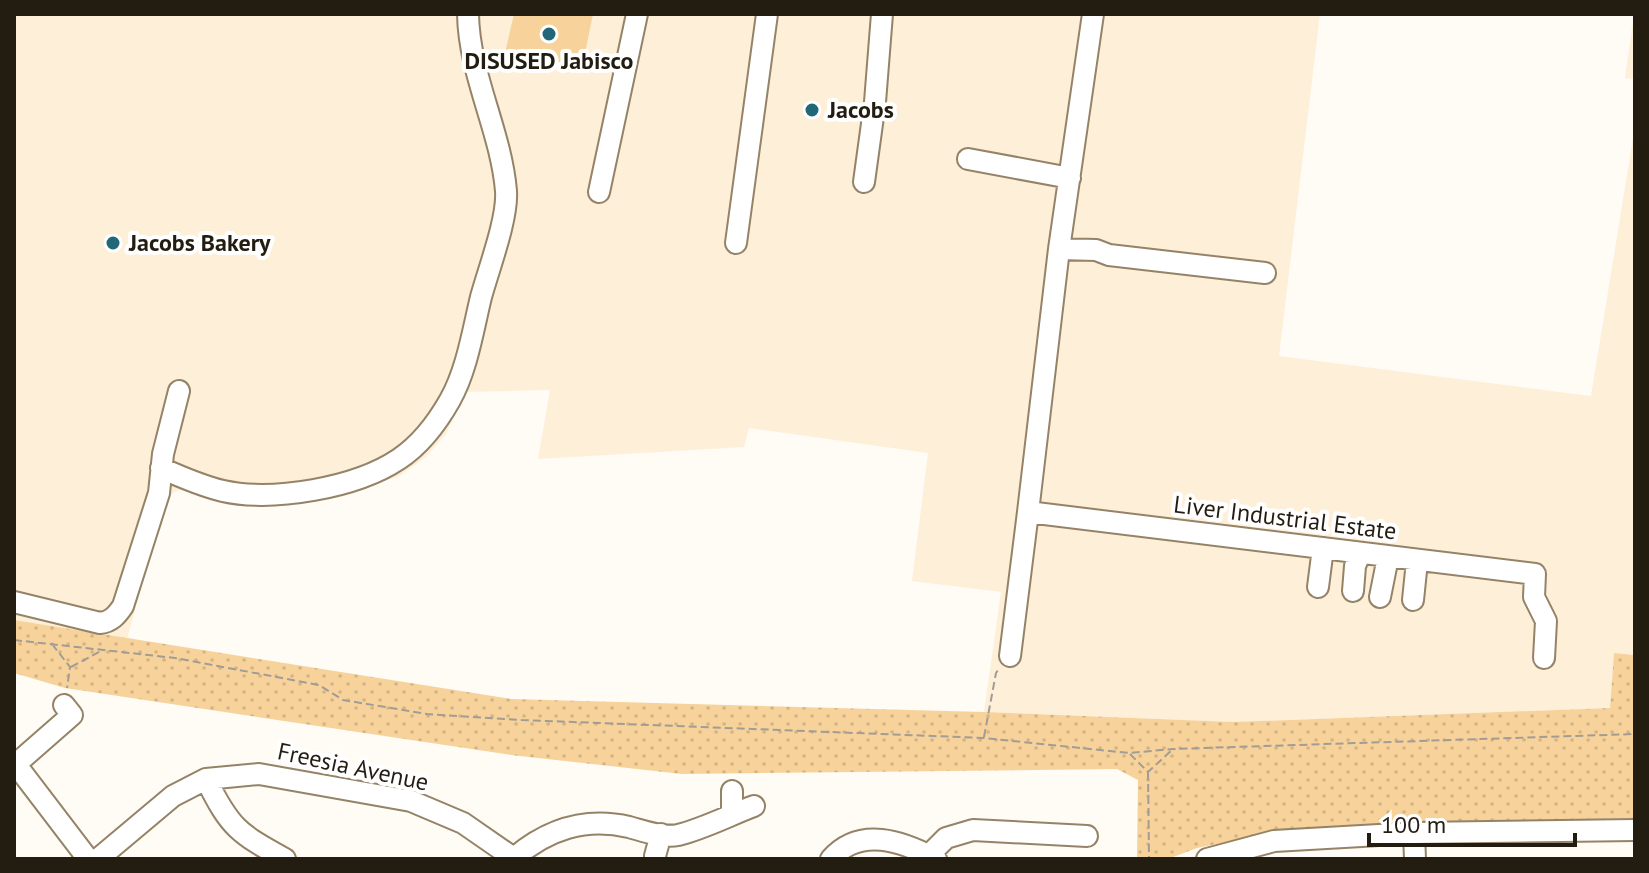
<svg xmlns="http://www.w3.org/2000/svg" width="1649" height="873" viewBox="0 0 1649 873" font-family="'PT Sans',sans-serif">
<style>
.built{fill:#feefd9}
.grass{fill:url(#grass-dots)}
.garden{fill:#f7d39b}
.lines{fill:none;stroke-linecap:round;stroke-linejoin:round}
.minor-casing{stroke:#948367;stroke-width:24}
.path{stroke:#a19c94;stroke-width:2;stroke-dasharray:8 4;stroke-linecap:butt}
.minor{stroke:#fff;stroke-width:20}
.poi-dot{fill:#216777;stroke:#fff;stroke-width:3}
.labels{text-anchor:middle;stroke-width:8;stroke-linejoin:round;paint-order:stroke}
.poi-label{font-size:24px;font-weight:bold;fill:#231c11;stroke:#fff;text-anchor:start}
.street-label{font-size:24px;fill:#231c11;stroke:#fff}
</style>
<defs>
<pattern id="grass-dots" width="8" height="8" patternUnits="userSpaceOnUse" patternTransform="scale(2)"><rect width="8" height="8" fill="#f7d39b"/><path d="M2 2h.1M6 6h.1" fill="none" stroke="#d3b584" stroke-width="1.8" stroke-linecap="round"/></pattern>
</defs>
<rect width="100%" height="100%" fill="#fffbf5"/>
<!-- built -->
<path class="built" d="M 14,14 L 1320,14 L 1279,356 L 1591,396 L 1635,126 L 1635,655 L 1614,653 L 1610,708 L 1233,722 L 984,712 L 1001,592 L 912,581 L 928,453 L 749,428 L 744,447 L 538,459 L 550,390 L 465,392 L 446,434 L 426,457 L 398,477 L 353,489 L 188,487 L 174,492 L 165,501 L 127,639 L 14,620 Z
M 1634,14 L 1635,14 L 1635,79 L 1625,78 Z"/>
<!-- grass -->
<path class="grass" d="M 14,620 L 511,699 L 984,712 L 1233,722 L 1610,708 L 1614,653 L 1635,655 L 1635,818 L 1335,826 L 1271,833 L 1197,848 L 1168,859 L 1137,859 L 1138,780 L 1117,769 L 682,774 L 511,755 L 65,688 L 14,673 Z"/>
<!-- garden -->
<path class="garden" d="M 514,14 L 593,14 L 582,68 L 505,53 Z"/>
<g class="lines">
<defs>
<path id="minor" d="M 1093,14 L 1059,249 L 1028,512 L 1535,574 L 1534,597 L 1546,621 L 1544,658
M 968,159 L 1070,178
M 864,182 L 875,102 L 882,14
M 599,192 L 637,14
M 736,243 L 767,14
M 1059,249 L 1096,250 L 1109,255 L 1265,273
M 161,468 C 181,477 202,486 223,491 C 273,502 356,488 399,459 C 420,445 437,423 450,400 C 467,370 473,330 481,297 C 489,268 508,218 506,191 C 501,131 469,75 468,14
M 1318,587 L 1323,548
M 1353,591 L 1355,566 L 1360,554
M 1380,597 L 1388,557
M 1413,600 L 1417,561
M 14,602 L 100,623 C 111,622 117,615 123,606 L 159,493 L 163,454 L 179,391
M 1010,656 L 1028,512
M 14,762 L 88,859
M 16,764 L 72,715 L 64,705
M 206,779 C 230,828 238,833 285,859
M 732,814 L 732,791
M 1414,833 L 1415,859
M 929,855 L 946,838 L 973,830 L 1087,836
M 655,856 L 661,834
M 514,858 C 548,829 585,817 629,827 C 644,831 663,838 678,835 C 703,829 730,815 754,806
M 98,859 L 173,796 L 206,779 L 259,774 L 411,801 L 463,823 L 515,859
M 831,859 C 860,826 902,841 936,859
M 1207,859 L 1274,841 L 1414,833 L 1635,830"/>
</defs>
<!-- minor casing -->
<use href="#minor" class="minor-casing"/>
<!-- path -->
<path class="path" d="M 14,640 L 175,658 L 319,685 L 343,700 L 427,714 L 522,720 L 984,738 L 1129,753 L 1173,749 L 1635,734
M 52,644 L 70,667 L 67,688
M 71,667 L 101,651
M 984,737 L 996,673 L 999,669
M 1130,754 L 1148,772 L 1172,750
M 1148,772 L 1149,859"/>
<!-- minor -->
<use href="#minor" class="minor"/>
</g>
<!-- markers -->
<g class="poi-dot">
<circle cx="549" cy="34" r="8"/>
<circle cx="812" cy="110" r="8"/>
<circle cx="113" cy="243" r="8"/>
</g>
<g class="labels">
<!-- poi labels -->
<g class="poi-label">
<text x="549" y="69" text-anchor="middle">DISUSED Jabisco</text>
<text x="828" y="118">Jacobs</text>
<text x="129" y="251">Jacobs Bakery</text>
</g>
<!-- street labels -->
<g class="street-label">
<text transform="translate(1285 518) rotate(7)" y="8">Liver Industrial Estate</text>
<text transform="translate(353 767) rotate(12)" y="8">Freesia Avenue</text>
</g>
</g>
<!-- border -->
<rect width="1649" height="873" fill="none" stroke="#231c11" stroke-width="32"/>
<!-- scale -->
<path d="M1369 833v12h206v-12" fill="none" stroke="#231c11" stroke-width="4"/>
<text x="1381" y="833" font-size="24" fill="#231c11" stroke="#ffffff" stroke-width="6" paint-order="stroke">100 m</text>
</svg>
